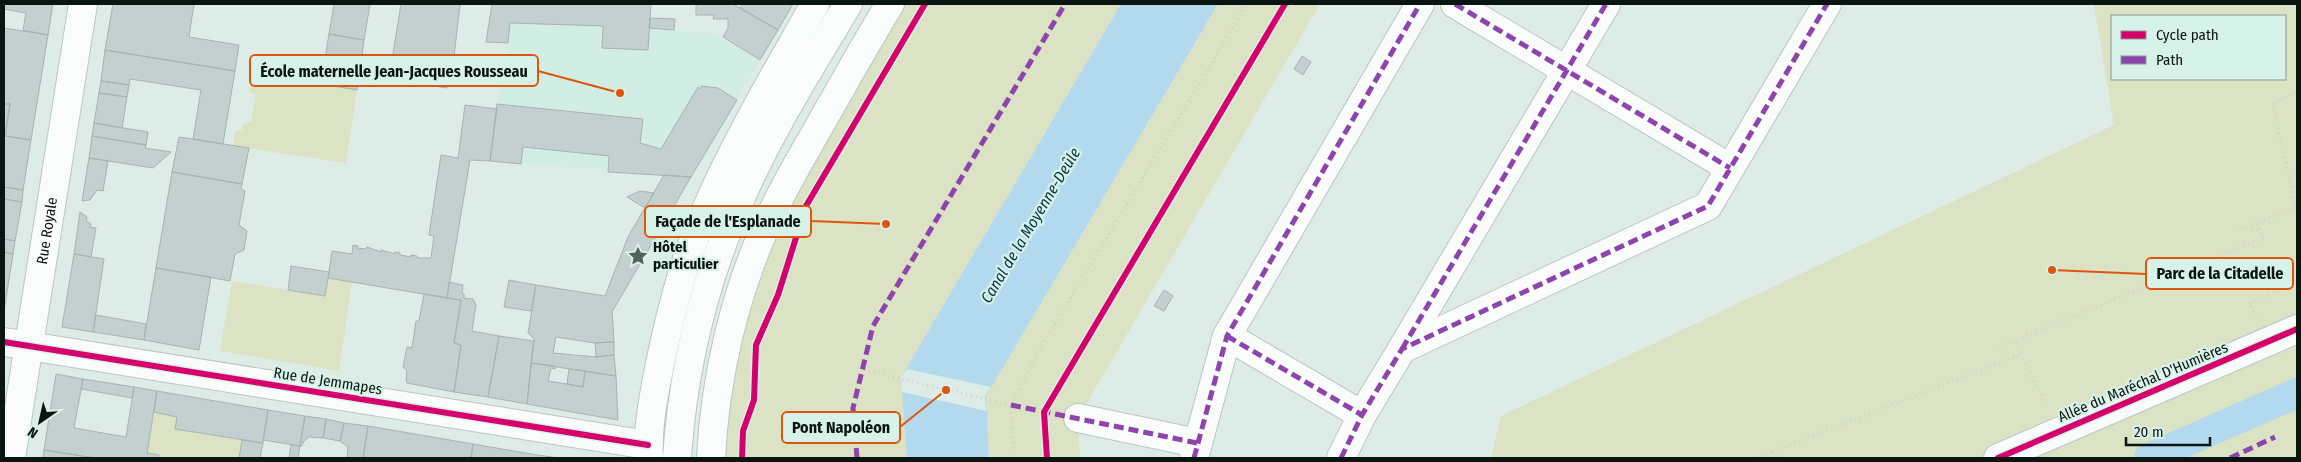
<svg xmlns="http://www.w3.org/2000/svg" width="2301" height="462" viewBox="0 0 2301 462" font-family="'Fira Sans Condensed',sans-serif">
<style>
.built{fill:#d2ede3}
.green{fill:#dce2c4;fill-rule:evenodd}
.water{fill:#b2d9ee}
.pier{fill:#ddece7}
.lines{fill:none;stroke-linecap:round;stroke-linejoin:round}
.canal{stroke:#b2d9ee;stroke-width:30}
.building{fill:#c4d0cf;stroke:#a7b2b1}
.minor-casing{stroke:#bac6c2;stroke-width:30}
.major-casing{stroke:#bac6c2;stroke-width:30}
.path{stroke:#ced2d1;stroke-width:3;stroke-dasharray:1 4;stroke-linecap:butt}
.minor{stroke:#fafcfb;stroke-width:28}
.major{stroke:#fafcfb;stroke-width:28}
.quiet{stroke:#8e44ad;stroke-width:5;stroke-dasharray:10 5;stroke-linecap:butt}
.cycleway-casing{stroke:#d7f2e8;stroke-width:9}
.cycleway{stroke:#d6006c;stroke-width:6}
.labels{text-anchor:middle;stroke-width:4.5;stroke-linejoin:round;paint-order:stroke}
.street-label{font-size:15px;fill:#0a1411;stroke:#d7f2e8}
.poi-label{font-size:15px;font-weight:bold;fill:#0a1411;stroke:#d7f2e8;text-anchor:start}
.water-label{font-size:16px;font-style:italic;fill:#073248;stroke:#d7f2e8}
.leader{fill:none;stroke:#dd560c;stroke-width:2}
.callout-dot{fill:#dd560c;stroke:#d7f2e8;stroke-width:2}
.callout{fill:#d7f2e8;stroke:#dd560c;stroke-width:2}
.callout-label{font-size:16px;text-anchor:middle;font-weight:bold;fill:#0a1411}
</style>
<rect width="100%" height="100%" fill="#ddece7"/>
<!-- built -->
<path class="built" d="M 492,4 L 651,4 L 650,18 L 675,19 L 674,30 L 712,33 L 760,60 L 691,177 L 490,161 L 508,43 L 486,42 Z"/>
<!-- green -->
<path class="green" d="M 903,4 L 1121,4 L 901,377 L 907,458 L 723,458 C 729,369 752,279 791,198 C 801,177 815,156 827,136 C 852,92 878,48 903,4 Z
M 1218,4 L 1320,4 L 1078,418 L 1080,458 L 989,458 L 985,396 Z
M 2094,4 L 2297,4 L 2297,458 L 1491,458 L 1501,416 L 2114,125 ZM 2112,16 L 2285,16 L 2285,79 L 2112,79 Z
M 252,74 L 357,90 L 346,163 L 233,146 L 235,131 L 242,130 L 243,124 L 251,122 L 256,95 L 249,92 Z
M 328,278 L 352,282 L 339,371 L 220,351 L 232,281 L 325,296 Z
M 154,412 L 177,417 L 175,429 L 242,440 L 239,458 L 159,458 L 159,455 L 147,453 Z"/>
<!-- water -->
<path class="water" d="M 1121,4 L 1218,4 L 986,396 L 989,458 L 907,458 L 901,377 Z"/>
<!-- pier -->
<path class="pier" d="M 907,369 L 991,387 L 985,396 L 986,411 L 902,392 L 901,377 Z"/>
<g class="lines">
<!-- canal -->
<path class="canal" d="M 2149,458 L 2297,393"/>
</g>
<!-- building -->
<path class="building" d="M 4,4 L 53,4 L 48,35 L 23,30 L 26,13 L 4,9 Z
M 113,4 L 194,4 L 189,37 L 239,45 L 235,71 L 105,50 Z
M 334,4 L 370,4 L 364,40 L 329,34 Z
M 401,4 L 462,4 L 460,5 L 454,56 L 452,56 L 447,88 L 389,79 Z
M 492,4 L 651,4 L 648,50 L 602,48 L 603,26 L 510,23 L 508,43 L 486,42 Z
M 696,4 L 733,4 L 778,30 L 760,60 L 723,37 L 728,28 L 728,19 L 713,19 L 714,15 L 696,15 Z
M 743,4 L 793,4 L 778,30 L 740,8 Z
M 650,18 L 675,19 L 674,30 L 649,28 Z
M 4,28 L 48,35 L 31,140 L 5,136 L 10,104 L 4,104 Z
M 329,34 L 364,40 L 357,90 L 321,84 Z
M 105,50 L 235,71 L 223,144 L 193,139 L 201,90 L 130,79 L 129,85 L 101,81 Z
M 1302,56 L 1311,62 L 1303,75 L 1294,69 Z
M 101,81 L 129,85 L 127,97 L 99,93 Z
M 701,86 L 718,88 L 737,100 L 691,177 L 608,172 L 609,156 L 523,147 L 521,164 L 490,161 L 497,104 L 643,119 L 640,143 L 661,149 L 698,87 L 700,89 Z
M 99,93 L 127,97 L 122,128 L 94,123 Z
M 4,104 L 10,104 L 5,136 L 31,140 L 23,190 L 4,187 Z
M 465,105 L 497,109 L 490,161 L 470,160 L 447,298 L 328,278 L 332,251 L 352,254 L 353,245 L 358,246 L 357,248 L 366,249 L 367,247 L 381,252 L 381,250 L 395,254 L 395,252 L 400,253 L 400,255 L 411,257 L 411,255 L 417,256 L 417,258 L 431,258 L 434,236 L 429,235 L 441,155 L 458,158 Z
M 94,123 L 148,132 L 146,145 L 92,136 Z
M 92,136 L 146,145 L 145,148 L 171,152 L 153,168 L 89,158 Z
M 179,137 L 249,148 L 242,184 L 172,172 Z
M 89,158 L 108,161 L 103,191 L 97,190 L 90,200 L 82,201 Z
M 172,172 L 242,184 L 241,188 L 245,191 L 239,225 L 247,231 L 244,250 L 235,254 L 230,281 L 156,268 Z
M 664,175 L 691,177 L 612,312 L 614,342 L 595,343 L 556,337 L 553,353 L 596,357 L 614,355 L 616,376 L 531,363 L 534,339 L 528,333 L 536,285 L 605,296 L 628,237 Z
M 4,187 L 23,190 L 22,202 L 4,199 Z
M 640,191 L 654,193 L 645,208 L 627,197 Z
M 4,199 L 22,202 L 15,241 L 4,239 Z
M 80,212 L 87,217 L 86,221 L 91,224 L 90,227 L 96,228 L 91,257 L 74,254 Z
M 4,239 L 15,241 L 13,254 L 4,252 Z
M 4,252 L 13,254 L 4,311 Z
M 74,254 L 104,259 L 93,332 L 62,327 Z
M 291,266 L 329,272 L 325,296 L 288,290 Z
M 156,268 L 211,277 L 199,350 L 144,340 Z
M 509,280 L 536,285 L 531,311 L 504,307 Z
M 449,282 L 463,285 L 462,293 L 464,294 L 464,298 L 473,299 L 476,305 L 472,331 L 499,336 L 488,397 L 454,392 L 461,345 L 454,343 L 461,300 L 447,298 Z
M 1164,290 L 1173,296 L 1164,311 L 1154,306 Z
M 424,294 L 461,300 L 454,343 L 461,345 L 454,392 L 407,383 L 406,380 L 407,371 L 403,367 L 407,347 L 412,348 L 416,321 L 419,321 Z
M 96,315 L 146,324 L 144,340 L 93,332 Z
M 499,336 L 534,341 L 527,404 L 488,397 Z
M 614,342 L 614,355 L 596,357 L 595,343 Z
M 531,363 L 555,366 L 555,369 L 551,368 L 548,381 L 567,384 L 583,387 L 585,371 L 616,376 L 618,420 L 527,404 Z
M 569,369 L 585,371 L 583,387 L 567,384 Z
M 56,374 L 83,379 L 74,428 L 126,437 L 134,387 L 157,391 L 147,453 L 159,455 L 159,458 L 95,458 L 44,450 Z
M 83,379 L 134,387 L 132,398 L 81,389 Z
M 157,391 L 268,410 L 263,443 L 175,429 L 177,417 L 154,412 Z
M 268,410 L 305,416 L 300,446 L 263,440 Z
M 305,416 L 326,419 L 323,438 L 309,437 L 304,441 L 302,446 L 300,446 Z
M 326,419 L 344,423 L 340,441 L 323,438 Z
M 344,423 L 368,426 L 363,458 L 347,458 L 348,447 L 340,441 Z
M 368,426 L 473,444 L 471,458 L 363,458 Z
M 242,440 L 263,443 L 260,458 L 239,458 Z
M 473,444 L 525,453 L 558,458 L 471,458 Z
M 291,445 L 300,446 L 298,458 L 289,458 Z
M 44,450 L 95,458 L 43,458 Z"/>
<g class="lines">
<defs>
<g id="minor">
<path d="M 1455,4 L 1730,168"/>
<path d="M 1227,336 L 1362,415"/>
<path d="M 4,342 L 648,445"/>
<path d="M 1402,349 L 1606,4"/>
<path d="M 1078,418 L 1197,443"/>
<path id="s1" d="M 11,458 L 83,4"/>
<path d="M 649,458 C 647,427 654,395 660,364 C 670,315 685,257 705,212 C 736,140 777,72 815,4"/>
<path d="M 1194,458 L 1227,336 L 1420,4"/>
<path d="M 1341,458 L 1362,415 L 1402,349 L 1708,206 L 1827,4"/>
<path d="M 1998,458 L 2297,329"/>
</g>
<path id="major" d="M 677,458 C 683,368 705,278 742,195 C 771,129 811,66 848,4
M 711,458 C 715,378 734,296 767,223 C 783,188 803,155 821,123 C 844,83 866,43 890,4"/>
</defs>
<!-- minor casing -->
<use href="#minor" class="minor-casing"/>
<!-- major casing -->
<use href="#major" class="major-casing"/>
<!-- path -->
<path class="path" d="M 2295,207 L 2273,103 L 2297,92
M 2237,230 L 2257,223
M 2256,316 L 2249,304 L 2297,279
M 1995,347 L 2016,340
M 2021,354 L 2047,408
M 864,370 L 1011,405
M 2250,449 L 2254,458
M 1773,452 L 1776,458
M 1014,458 L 1011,405 L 1044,342 L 1247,4
M 1757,458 L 2021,354 L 2016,340 L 2263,238 L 2257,223 L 2297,207"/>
<!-- minor -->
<use href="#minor" class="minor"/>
<!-- major -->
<use href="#major" class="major"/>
<!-- quiet -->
<path class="quiet" d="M 1455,4 L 1730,168
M 1227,336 L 1362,415
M 1402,349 L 1606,4
M 1011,405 L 1197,443
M 857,458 L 853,408 L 873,326 L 1065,4
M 1194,458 L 1227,336 L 1420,4
M 1341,458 L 1362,415 L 1402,349 L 1708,206 L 1827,4
M 2230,458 L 2275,437"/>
<defs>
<path id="cycleway" d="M 4,342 L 648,445
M 742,458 L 743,431 L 754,400 L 756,345 L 778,295 L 806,206 L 925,4
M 1047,458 L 1044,412 L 1285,4
M 1998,458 L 2297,329"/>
</defs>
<!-- cycleway casing -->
<use href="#cycleway" class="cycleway-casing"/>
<!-- cycleway -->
<use href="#cycleway" class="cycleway"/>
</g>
<!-- icons -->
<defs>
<symbol id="sight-bare" viewBox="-9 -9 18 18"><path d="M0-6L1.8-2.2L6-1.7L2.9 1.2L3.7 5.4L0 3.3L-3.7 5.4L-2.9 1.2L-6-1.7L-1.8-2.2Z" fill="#54605c" stroke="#d7f2e8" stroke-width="2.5" paint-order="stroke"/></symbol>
</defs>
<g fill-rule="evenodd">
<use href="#sight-bare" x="624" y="242" width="28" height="28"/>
</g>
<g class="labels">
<!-- street labels -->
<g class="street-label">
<text dy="5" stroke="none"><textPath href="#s1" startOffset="230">Rue Royale</textPath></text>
<text transform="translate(328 381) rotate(9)" y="5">Rue de Jemmapes</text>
<text transform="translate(2143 382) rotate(-23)" y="5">Allée du Maréchal D'Humières</text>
</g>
<!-- poi labels -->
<g class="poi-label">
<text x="653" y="252">Hôtel<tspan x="653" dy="17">particulier</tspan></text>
</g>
<!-- water labels -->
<g class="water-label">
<text transform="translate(1030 225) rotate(-59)" y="6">Canal de la Moyenne-Deûle</text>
</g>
</g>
<!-- callouts -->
<path class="leader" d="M620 93L538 71M886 224L811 221M2052 270L2146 274M946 390L900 427"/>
<g class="callout-dot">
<circle cx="620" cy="93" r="5"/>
<circle cx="886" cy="224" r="5"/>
<circle cx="2052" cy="270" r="5"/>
<circle cx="946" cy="390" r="5"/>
</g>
<g class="callout">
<rect x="250" y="55" width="288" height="31" rx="5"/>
<rect x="645" y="206" width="166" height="31" rx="5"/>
<rect x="2146" y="258" width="147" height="31" rx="5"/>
<rect x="782" y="412" width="118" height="31" rx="5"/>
</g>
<g class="callout-label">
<text x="394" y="77">École maternelle Jean-Jacques Rousseau</text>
<text x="728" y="227">Façade de l'Esplanade</text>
<text x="2220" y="279">Parc de la Citadelle</text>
<text x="841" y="433">Pont Napoléon</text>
</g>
<!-- border -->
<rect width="2301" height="462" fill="none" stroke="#0a1411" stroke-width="10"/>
<!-- legend -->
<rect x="2111" y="15" width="175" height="65" fill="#d7f2e8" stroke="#859992"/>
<rect x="2121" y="31" width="25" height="8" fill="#d6006c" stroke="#859992"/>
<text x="2156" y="40" font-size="15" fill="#0a1411">Cycle path</text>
<rect x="2121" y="56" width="25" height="8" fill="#8e44ad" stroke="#859992"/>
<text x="2156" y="65" font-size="15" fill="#0a1411">Path</text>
<!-- north arrow -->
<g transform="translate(40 422) rotate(214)" stroke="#d7f2e8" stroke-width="4" paint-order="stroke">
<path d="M0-4L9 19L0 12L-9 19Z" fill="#0a1411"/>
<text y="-8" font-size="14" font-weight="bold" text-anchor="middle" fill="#0a1411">N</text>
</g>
<!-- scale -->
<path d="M2126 437v8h84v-8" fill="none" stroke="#0a1411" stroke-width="2.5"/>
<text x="2134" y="437" font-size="15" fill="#0a1411" stroke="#d7f2e8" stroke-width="4" paint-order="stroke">20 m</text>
</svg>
